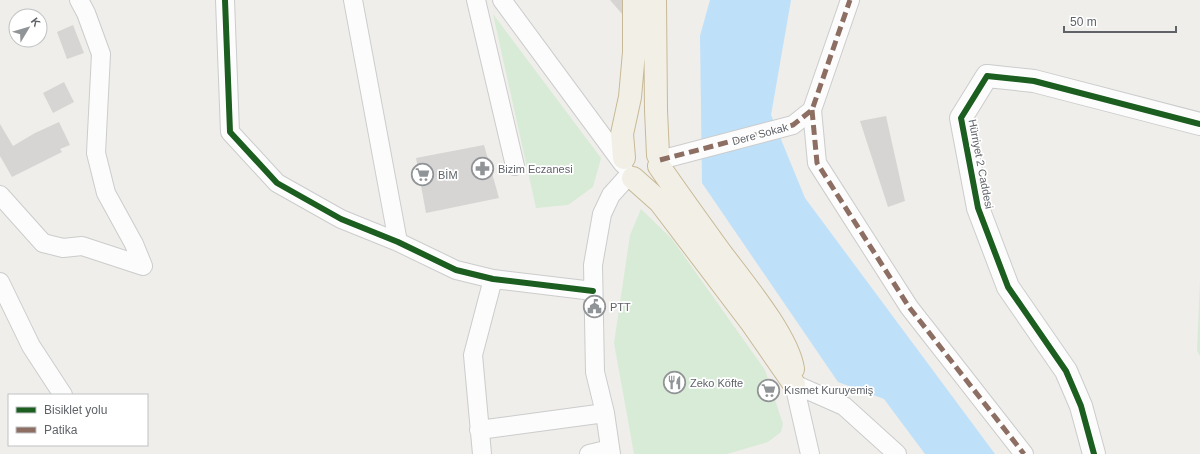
<svg xmlns="http://www.w3.org/2000/svg" width="1200" height="454" viewBox="0 0 1200 454" font-family="Arial,sans-serif">
<style>
.green{fill:#d8ebd6}
.water{fill:#bfe0f9}
.building{fill:#d6d5d3}
.lines{fill:none;stroke-linecap:round;stroke-linejoin:round}
.minor-casing{stroke:#cbcccc;stroke-width:20}
.tertiary-casing{stroke:#cbcccc;stroke-width:24}
.trunk-casing{stroke:#c8b996;stroke-width:24}
.minor{stroke:#fdfcfc;stroke-width:18}
.tertiary{stroke:#fdfcfc;stroke-width:22}
.trunk{stroke:#f2f0e6;stroke-width:22}
.quiet{stroke:#8d6e63;stroke-width:5;stroke-dasharray:10 5;stroke-linecap:butt}
.cycleway-casing{stroke:#fff;stroke-width:8}
.cycleway{stroke:#1b5e20;stroke-width:6}
.labels{text-anchor:middle;stroke-width:3.5;stroke-linejoin:round;paint-order:stroke}
.street-label{font-size:11px;fill:#5f6368;stroke:#fff}
.poi-label{font-size:11px;fill:#5f6368;stroke:#fff;text-anchor:start}
</style>
<rect width="100%" height="100%" fill="#efeeea"/>
<!-- green -->
<path class="green" d="M 493,14 L 601,158 L 593,187 L 568,205 L 536,208 Z
M 641,209 L 672,239 L 765,370 L 783,424 L 781,432 L 768,442 L 727,454 L 634,454 L 614,343 L 630,235 Z
M 1200,280 L 1200,356 L 1197,351 Z"/>
<!-- water -->
<path class="water" d="M 710,0 L 791,0 L 771,115 L 805,198 L 995,454 L 925,454 L 884,399 L 838,382 L 702,183 L 700,36 Z"/>
<!-- building -->
<path class="building" d="M 610,0 L 622,0 L 622,14 Z
M 73,25 L 84,53 L 67,59 L 57,32 Z
M 64,82 L 74,102 L 53,113 L 43,93 Z
M 886,116 L 905,201 L 888,207 L 860,121 Z
M 59,122 L 70,145 L 60,149 L 62,152 L 12,177 L 0,156 L 0,124 L 13,146 L 35,133 Z
M 484,145 L 499,198 L 426,213 L 416,158 Z"/>
<g class="lines">
<defs>
<path id="minor" d="M 79,0 L 86,13 L 101,54 L 96,153 L 106,193 L 134,244 L 143,266
M 225,0 L 230,132 L 277,183 L 341,219 L 398,242 L 456,270 L 493,279 L 593,291
M 353,0 L 398,242
M 476,0 L 515,166
M 502,0 L 623,164
M 812,110 L 817,163 L 909,307 L 1024,454
M 660,160 L 793,125 L 812,110 L 850,0
M 0,195 L 43,243 L 63,248 L 82,246 L 143,266
M 0,282 L 31,346 L 63,395
M 794,384 L 844,406 L 897,454
M 794,384 L 810,454
M 479,430 L 605,413
M 482,454 L 473,355 L 493,279
M 589,454 L 610,449
M 611,454 L 605,413 L 595,372 L 593,265 L 602,214 L 611,195 L 629,175"/>
<path id="tertiary" d="M 1094,454 L 1081,406 L 1066,371 L 1008,287 L 978,208 L 961,118 L 987,76 L 1034,81 L 1200,124"/>
<path id="trunk" d="M 655,0 L 656,110 L 658,155
M 624,158 L 622,134 L 630,97 L 634,52 L 634,0
M 659,166 C 679,195 700,224 721,253 C 742,281 788,336 793,369
M 633,178 L 660,202 L 751,322 L 794,384"/>
</defs>
<!-- minor casing -->
<use href="#minor" class="minor-casing"/>
<!-- tertiary casing -->
<use href="#tertiary" class="tertiary-casing"/>
<!-- trunk casing -->
<use href="#trunk" class="trunk-casing"/>
<!-- minor -->
<use href="#minor" class="minor"/>
<!-- tertiary -->
<use href="#tertiary" class="tertiary"/>
<!-- trunk -->
<use href="#trunk" class="trunk"/>
<!-- quiet -->
<path class="quiet" d="M 812,110 L 817,163 L 909,307 L 1024,454
M 660,160 L 793,125 L 812,110 L 850,0"/>
<defs>
<path id="cycleway" d="M 225,0 L 230,132 L 277,183 L 341,219 L 398,242 L 456,270 L 493,279 L 593,291
M 1094,454 L 1081,406 L 1066,371 L 1008,287 L 978,208 L 961,118 L 987,76 L 1034,81 L 1200,124"/>
</defs>
<!-- cycleway casing -->
<use href="#cycleway" class="cycleway-casing"/>
<!-- cycleway -->
<use href="#cycleway" class="cycleway"/>
</g>
<!-- icons -->
<defs>
<symbol id="pharmacy-ring" viewBox="-11 -11 22 22"><circle r="9.5" fill="#fff" stroke="#919496" stroke-width="1.5"/><path d="M-2-6h4v4h4v4h-4v4h-4v-4h-4v-4h4Z" fill="#919496"/></symbol>
<symbol id="supermarket-ring" viewBox="-11 -11 22 22"><circle r="9.5" fill="#fff" stroke="#919496" stroke-width="1.5"/><path d="M-6-5.5h2.5l.6 2H6L4.5 2H-2.5L-4.4-4H-6ZM-1.5 3.2a1.3 1.3 0 1 0 .1 0ZM3 3.2a1.3 1.3 0 1 0 .1 0Z" fill="#919496"/></symbol>
<symbol id="civic-ring" viewBox="-11 -11 22 22"><circle r="9.5" fill="#fff" stroke="#919496" stroke-width="1.5"/><path d="M-.6-6.5H3V-4.5H.6V-3L4-1V1h2V6H-6V1h2V-1L-.6-3ZM-1.2 2.5V6h2.4V2.5Z" fill="#919496"/></symbol>
<symbol id="restaurant-ring" viewBox="-11 -11 22 22"><circle r="9.5" fill="#fff" stroke="#919496" stroke-width="1.5"/><path d="M-5-6h1v4h1v-4h1v4h1v-4h1v5L-1.5 .5V6h-2V.5L-5-1ZM5-6V6H3V1.5H1.5Q1.5-4 5-6Z" fill="#919496"/></symbol>
</defs>
<g fill-rule="evenodd">
<use href="#pharmacy-ring" x="470" y="156" width="25" height="25"/>
<use href="#supermarket-ring" x="410" y="162" width="25" height="25"/>
<use href="#civic-ring" x="582" y="294" width="25" height="25"/>
<use href="#restaurant-ring" x="662" y="370" width="25" height="25"/>
<use href="#supermarket-ring" x="756" y="378" width="25" height="25"/>
</g>
<g class="labels">
<!-- street labels -->
<g class="street-label">
<text transform="translate(760 134) rotate(-15)" y="4">Dere Sokak</text>
<text transform="translate(981 164) rotate(79)" y="4">Hürriyet 2 Caddesi</text>
</g>
<!-- poi labels -->
<g class="poi-label">
<text x="498" y="173">Bizim Eczanesi</text>
<text x="438" y="179">BİM</text>
<text x="610" y="311">PTT</text>
<text x="690" y="387">Zeko Köfte</text>
<text x="784" y="394">Kısmet Kuruyemiş</text>
</g>
</g>
<!-- legend -->
<rect x="8" y="394" width="140" height="52" fill="#ffffff" stroke="#bfc1c3"/>
<rect x="16" y="407" width="20" height="6" fill="#1b5e20" stroke="#bfc1c3"/>
<text x="44" y="414" font-size="12" fill="#5f6368">Bisiklet yolu</text>
<rect x="16" y="427" width="20" height="6" fill="#8d6e63" stroke="#bfc1c3"/>
<text x="44" y="434" font-size="12" fill="#5f6368">Patika</text>
<!-- north arrow -->
<g transform="translate(28 28) rotate(52)"><circle r="19" fill="#ffffff" stroke="#bfc1c3"/>
<path d="M0-3L7 15L0 10L-7 15Z" fill="#919496"/>
<text y="-6" font-size="11" font-weight="bold" text-anchor="middle" fill="#5f6368">K</text>
</g>
<!-- scale -->
<path d="M1064 26v6h112v-6" fill="none" stroke="#5f6368" stroke-width="2"/>
<text x="1070" y="26" font-size="12" fill="#5f6368" stroke="#ffffff" stroke-width="3" paint-order="stroke">50 m</text>
</svg>
